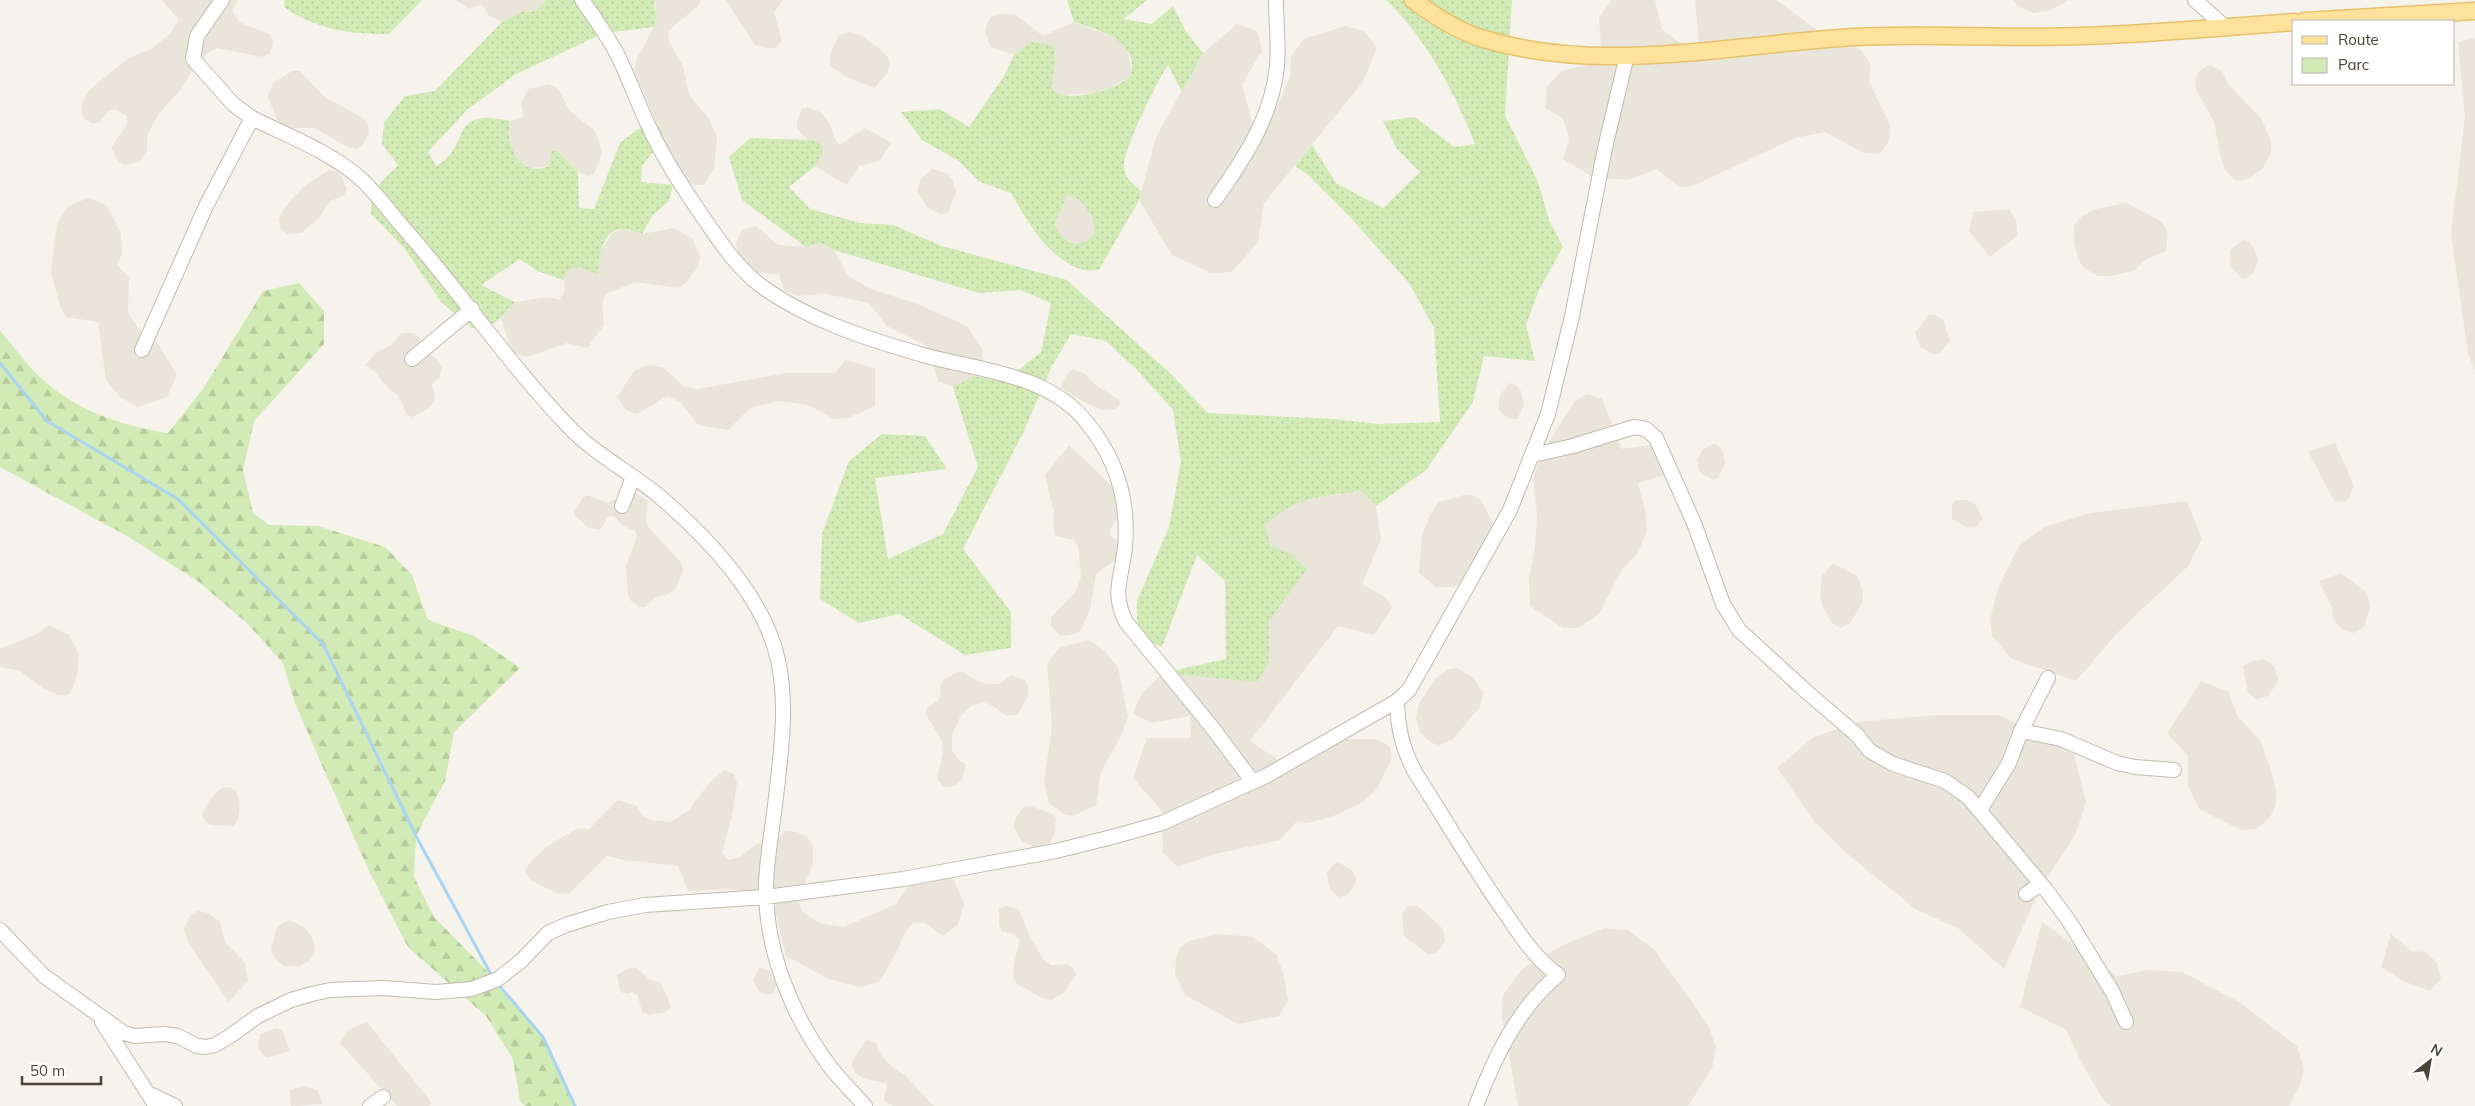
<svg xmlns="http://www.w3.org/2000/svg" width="2475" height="1106" viewBox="0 0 2475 1106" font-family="Mulish,sans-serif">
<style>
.residential{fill:#eae5da}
.green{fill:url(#green-dots);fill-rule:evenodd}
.forest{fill:url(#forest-firs)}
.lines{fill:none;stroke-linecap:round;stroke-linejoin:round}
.stream{stroke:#a9d4f2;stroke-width:3}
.minor-casing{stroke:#c2bbae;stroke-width:16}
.major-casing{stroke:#e6c16a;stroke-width:19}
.minor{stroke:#fff;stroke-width:14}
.major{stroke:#ffe39c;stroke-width:16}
</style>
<defs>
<pattern id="green-dots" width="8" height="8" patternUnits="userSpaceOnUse" patternTransform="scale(1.25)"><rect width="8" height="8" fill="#d2eab5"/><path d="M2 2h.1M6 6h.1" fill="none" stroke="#b6ca9c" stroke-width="1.8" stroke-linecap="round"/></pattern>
<pattern id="forest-firs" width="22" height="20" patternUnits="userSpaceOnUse" patternTransform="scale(1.25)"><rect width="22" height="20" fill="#d2eab5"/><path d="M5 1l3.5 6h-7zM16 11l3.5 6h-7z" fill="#b6ca9c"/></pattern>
</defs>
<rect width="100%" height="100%" fill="#f6f3ec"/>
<!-- residential -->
<path class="residential" d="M 162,0 L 238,0 L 232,11 L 241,23 L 269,34 L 273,41 L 272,48 L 269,54 L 262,57 L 217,48 L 209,52 L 193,68 L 182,88 L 158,115 L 147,135 L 147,150 L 139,162 L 125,165 L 119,162 L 111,148 L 127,124 L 127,116 L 114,109 L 108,112 L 99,123 L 91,123 L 85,119 L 81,112 L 82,104 L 89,90 L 129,58 L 151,49 L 170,34 L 179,20 Z
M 456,0 L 547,0 L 535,11 L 521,12 L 502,22 L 489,16 L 482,4 L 469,9 Z
M 654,0 L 701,0 L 699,5 L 668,31 L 669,41 L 683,66 L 689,95 L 709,119 L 717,138 L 714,169 L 704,185 L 694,185 L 677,172 L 634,70 L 637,58 L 654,27 L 656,5 Z
M 726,0 L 783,0 L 774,12 L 782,41 L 775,48 L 765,48 L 755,45 Z
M 1612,0 L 1655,0 L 1662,29 L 1700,58 L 1695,0 L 1776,0 L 1821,33 L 1836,35 L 1862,51 L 1871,65 L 1869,81 L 1890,125 L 1889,141 L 1880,154 L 1864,153 L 1825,132 L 1795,138 L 1693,186 L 1679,187 L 1657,169 L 1628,180 L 1593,177 L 1563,159 L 1569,139 L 1563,118 L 1545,108 L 1547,87 L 1561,71 L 1602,61 L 1599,18 Z
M 2012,0 L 2068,0 L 2049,11 L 2032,13 L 2018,6 Z
M 999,14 L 1014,14 L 1043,36 L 1074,22 L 1117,39 L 1127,49 L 1132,70 L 1130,77 L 1098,93 L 1059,95 L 1053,91 L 1051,83 L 1056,52 L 1031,42 L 1014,55 L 991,47 L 985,32 L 987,24 L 991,17 Z
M 1237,24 L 1257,31 L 1262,51 L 1242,84 L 1252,123 L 1272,117 L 1290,77 L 1291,56 L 1304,39 L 1345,26 L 1364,31 L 1377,47 L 1363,82 L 1264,203 L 1258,242 L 1232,272 L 1211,273 L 1172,255 L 1139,200 L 1156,137 L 1203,53 Z
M 850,32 L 860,35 L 885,53 L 890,62 L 888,72 L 875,88 L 846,77 L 830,66 L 830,55 L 839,35 Z
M 2475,38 L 2475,371 L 2468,353 L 2451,234 L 2465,117 L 2458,42 Z
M 2207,66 L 2212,66 L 2222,71 L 2228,84 L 2261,118 L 2271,141 L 2271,153 L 2263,168 L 2249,179 L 2237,181 L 2233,178 L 2225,170 L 2221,159 L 2214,122 L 2198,93 L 2195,83 L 2198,72 Z
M 292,71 L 300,71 L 325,97 L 363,118 L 368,125 L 369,132 L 362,146 L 356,149 L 348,147 L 314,128 L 292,128 L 278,122 L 268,97 L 273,83 Z
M 549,84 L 558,89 L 570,111 L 595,131 L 602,150 L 600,160 L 594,173 L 589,176 L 573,169 L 557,151 L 552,152 L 549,166 L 529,168 L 519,163 L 508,143 L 507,132 L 510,121 L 524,116 L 521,104 L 528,89 Z
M 807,107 L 822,113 L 830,124 L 834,138 L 840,145 L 865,128 L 892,143 L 879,161 L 859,166 L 847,184 L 842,183 L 815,166 L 824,151 L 815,140 L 808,140 L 797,129 L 797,123 L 802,108 Z
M 932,169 L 947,173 L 952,179 L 956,192 L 948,212 L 941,214 L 928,208 L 917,191 L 921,179 Z
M 329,170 L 337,171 L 341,176 L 347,189 L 344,195 L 331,201 L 318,219 L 301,233 L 287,234 L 281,229 L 278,220 L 285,207 L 303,187 Z
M 1067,196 L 1074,197 L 1086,205 L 1094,225 L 1095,233 L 1085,243 L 1078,245 L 1063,239 L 1053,225 Z
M 88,198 L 107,205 L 121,234 L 122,254 L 117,264 L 129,278 L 128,313 L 140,330 L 157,342 L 177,375 L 167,397 L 138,407 L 120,397 L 106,380 L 98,322 L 66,317 L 60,306 L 51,273 L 57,224 L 68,206 Z
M 2126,203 L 2161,221 L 2168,232 L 2166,251 L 2146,259 L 2134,271 L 2110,276 L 2098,276 L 2084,268 L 2078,259 L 2074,243 L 2074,226 L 2081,217 L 2096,209 Z
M 2009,209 L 2016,219 L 2018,235 L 1990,257 L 1969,231 L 1973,212 Z
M 756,226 L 778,245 L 806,247 L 821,243 L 834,250 L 848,276 L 873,290 L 915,303 L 967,326 L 983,350 L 982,365 L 974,376 L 953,387 L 938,381 L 927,346 L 887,326 L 869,303 L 826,294 L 797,296 L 784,290 L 779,275 L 749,271 L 740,259 L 736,244 L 742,230 Z
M 674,228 L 692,238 L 700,257 L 698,267 L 686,283 L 678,288 L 635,282 L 606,294 L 602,304 L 604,325 L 587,348 L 567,343 L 527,357 L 517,354 L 510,346 L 501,319 L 515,302 L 549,297 L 559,300 L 565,291 L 564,280 L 568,270 L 579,267 L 600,252 L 612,233 L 622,229 L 642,234 Z
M 2243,240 L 2248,241 L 2255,250 L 2258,261 L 2254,272 L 2246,279 L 2241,278 L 2231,266 L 2230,250 Z
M 1934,314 L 1943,320 L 1950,341 L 1939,353 L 1934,355 L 1921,347 L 1915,333 L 1928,315 Z
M 402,333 L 413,333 L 418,336 L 428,353 L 437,359 L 442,367 L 440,377 L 432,384 L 435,398 L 430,407 L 412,417 L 407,415 L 398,395 L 389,389 L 375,372 L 365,365 L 377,352 L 391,345 Z
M 845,360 L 875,368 L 875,406 L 848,418 L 834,419 L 808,405 L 778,401 L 750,408 L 728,430 L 698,425 L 680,402 L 667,396 L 637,414 L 626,410 L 617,397 L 634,371 L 647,365 L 663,367 L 683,386 L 697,389 L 786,373 L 835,373 Z
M 1073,369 L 1085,374 L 1096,385 L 1119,400 L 1120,403 L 1116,409 L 1101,410 L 1072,396 L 1061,387 L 1065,377 Z
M 1509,383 L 1516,385 L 1521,391 L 1524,405 L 1517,419 L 1509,419 L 1498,410 L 1500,395 Z
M 1587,394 L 1602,399 L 1622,449 L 1657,444 L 1668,474 L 1638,483 L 1646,515 L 1647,531 L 1638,553 L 1621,571 L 1599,614 L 1578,628 L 1563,628 L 1530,606 L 1529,579 L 1535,547 L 1537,515 L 1533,477 L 1542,454 L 1574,402 Z
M 2335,443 L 2354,485 L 2350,496 L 2345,502 L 2334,501 L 2308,451 Z
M 1712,444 L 1718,445 L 1722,450 L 1725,463 L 1718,478 L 1713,480 L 1699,471 L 1697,459 L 1703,450 Z
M 1069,445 L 1116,490 L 1122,510 L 1111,528 L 1110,535 L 1121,544 L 1119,557 L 1096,574 L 1090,610 L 1081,630 L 1075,634 L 1061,636 L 1051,626 L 1051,617 L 1075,592 L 1081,577 L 1078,546 L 1074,540 L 1055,536 L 1053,521 L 1054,512 L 1045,475 Z
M 1362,491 L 1376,506 L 1381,540 L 1362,584 L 1383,596 L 1393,607 L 1374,635 L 1338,626 L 1250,741 L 1278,760 L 1340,739 L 1377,739 L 1390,746 L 1392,758 L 1377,789 L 1362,803 L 1331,817 L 1307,823 L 1296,822 L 1280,840 L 1215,854 L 1178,867 L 1163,853 L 1162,811 L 1133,778 L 1147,738 L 1191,738 L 1190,716 L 1151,723 L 1133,713 L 1141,694 L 1163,673 L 1269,663 L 1268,621 L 1307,569 L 1292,554 L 1271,546 L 1265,525 L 1280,511 L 1302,500 Z
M 634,493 L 648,501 L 646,522 L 648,527 L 681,562 L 683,571 L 675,590 L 666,595 L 656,597 L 645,607 L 639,607 L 631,601 L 628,596 L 626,567 L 637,536 L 635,531 L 625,527 L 613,516 L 608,517 L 600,530 L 589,528 L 576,517 L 574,512 L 583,498 L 588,495 L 607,503 Z
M 1464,495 L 1474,496 L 1481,500 L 1492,522 L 1492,531 L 1474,566 L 1459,584 L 1452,587 L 1436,587 L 1419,573 L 1422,536 L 1430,515 L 1439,502 Z
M 1956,500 L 1967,500 L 1975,504 L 1983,518 L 1975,528 L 1966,527 L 1952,519 L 1952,504 Z
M 2187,501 L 2202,539 L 2188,566 L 2117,633 L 2076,681 L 2012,659 L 1992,636 L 1990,620 L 1998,588 L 2019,546 L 2044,527 L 2091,513 Z
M 1832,564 L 1843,568 L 1858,577 L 1863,593 L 1862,604 L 1850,623 L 1840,628 L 1831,622 L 1823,607 L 1820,597 L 1822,576 Z
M 2341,573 L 2367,593 L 2370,606 L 2364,627 L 2354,633 L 2343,630 L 2333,619 L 2332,608 L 2319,581 Z
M 49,625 L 69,635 L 79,654 L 77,676 L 72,689 L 67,695 L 59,695 L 44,689 L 20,671 L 0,667 L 0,649 L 35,635 Z
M 1089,640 L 1105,651 L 1118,667 L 1128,717 L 1121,736 L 1101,772 L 1096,805 L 1073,816 L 1064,814 L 1049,803 L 1044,782 L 1052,726 L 1047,664 L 1059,648 Z
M 2264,659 L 2274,666 L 2278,678 L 2277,683 L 2268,696 L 2257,699 L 2248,693 L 2243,666 L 2253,661 Z
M 1457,668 L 1472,677 L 1483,692 L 1480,707 L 1453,739 L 1439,745 L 1432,743 L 1420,733 L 1416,718 L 1419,704 L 1436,678 L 1449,669 Z
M 958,672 L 963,672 L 977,681 L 988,684 L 999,684 L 1012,675 L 1026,681 L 1028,686 L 1028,696 L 1017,715 L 1007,716 L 985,701 L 971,706 L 960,717 L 952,735 L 952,750 L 958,759 L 966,765 L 962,780 L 954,786 L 944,787 L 937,779 L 943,752 L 942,741 L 925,713 L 927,708 L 940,699 L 941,683 L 944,679 Z
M 2201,681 L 2229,692 L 2237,716 L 2260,740 L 2272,773 L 2276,790 L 2276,805 L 2269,819 L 2256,829 L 2241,830 L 2199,809 L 2188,786 L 2188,756 L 2167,733 Z
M 1937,715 L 2000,715 L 2074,754 L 2086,802 L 2076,833 L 2040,889 L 2004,969 L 1958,928 L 1917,910 L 1851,857 L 1814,821 L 1777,768 L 1814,737 L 1857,722 Z
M 725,770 L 734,774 L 737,783 L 733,812 L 722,853 L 729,860 L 740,857 L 758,843 L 769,843 L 787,831 L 797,832 L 807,837 L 813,845 L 813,865 L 800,892 L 799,903 L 803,912 L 819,923 L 844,927 L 896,904 L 915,877 L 936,871 L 954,880 L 964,904 L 958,924 L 943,936 L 925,923 L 914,922 L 907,929 L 894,957 L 879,982 L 859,987 L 829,979 L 786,956 L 777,918 L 764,893 L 730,889 L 688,891 L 678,866 L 624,860 L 607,856 L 570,893 L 559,894 L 530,880 L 525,870 L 531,861 L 549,845 L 578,828 L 589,829 L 618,800 L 637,806 L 642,815 L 650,820 L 671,822 L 689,810 L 709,783 Z
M 229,787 L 236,790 L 240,804 L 238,820 L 234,826 L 211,825 L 205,821 L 202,814 L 209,801 L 221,788 Z
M 1030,806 L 1051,813 L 1056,818 L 1055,833 L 1049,845 L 1042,848 L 1035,848 L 1022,841 L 1014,828 L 1015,819 L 1023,807 Z
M 1338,862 L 1352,870 L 1356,878 L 1354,886 L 1347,895 L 1339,897 L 1330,889 L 1327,873 L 1334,864 Z
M 1006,906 L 1019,909 L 1030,937 L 1043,959 L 1051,965 L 1067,964 L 1073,968 L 1076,975 L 1064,993 L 1052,1000 L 1044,999 L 1017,984 L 1013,978 L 1014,964 L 1020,939 L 1014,934 L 1002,932 L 999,925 L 999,909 Z
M 1407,906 L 1418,906 L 1443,929 L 1445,941 L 1439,951 L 1429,955 L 1404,936 L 1402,915 Z
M 198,911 L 208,913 L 220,922 L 225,942 L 245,963 L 248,980 L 229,1002 L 188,942 L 184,928 L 191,914 Z
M 289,920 L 305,928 L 313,938 L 315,953 L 309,961 L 300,966 L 284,966 L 275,959 L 271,950 L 276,930 L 279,925 Z
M 2042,922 L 2117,976 L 2149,970 L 2182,972 L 2239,1002 L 2297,1046 L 2304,1069 L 2300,1085 L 2289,1106 L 2111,1106 L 2105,1102 L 2082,1064 L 2066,1030 L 2020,1007 Z
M 1604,928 L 1627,930 L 1654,949 L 1708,1025 L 1716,1046 L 1712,1069 L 1688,1106 L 1518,1106 L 1502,1016 L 1503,995 L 1522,969 L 1561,946 Z
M 1218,934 L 1253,937 L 1277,955 L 1284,977 L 1288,1001 L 1279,1016 L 1238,1024 L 1185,995 L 1175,974 L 1176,958 L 1180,948 L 1189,941 Z
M 2391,934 L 2411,951 L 2426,952 L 2437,963 L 2441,979 L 2430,991 L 2403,981 L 2381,967 Z
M 759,967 L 769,970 L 776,986 L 774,993 L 767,995 L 760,992 L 753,981 Z
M 630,968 L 637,968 L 650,980 L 660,982 L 671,1006 L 666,1012 L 649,1015 L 642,1012 L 638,996 L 632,992 L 628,994 L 620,992 L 617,975 Z
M 367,1022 L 432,1103 L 429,1106 L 397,1106 L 340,1043 L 349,1029 Z
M 276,1028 L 282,1030 L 290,1051 L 266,1058 L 258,1048 L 260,1034 Z
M 866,1040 L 876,1043 L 882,1056 L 892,1067 L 905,1075 L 934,1106 L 893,1106 L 885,1102 L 884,1098 L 887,1087 L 886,1083 L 864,1079 L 855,1073 L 852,1066 L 854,1058 Z
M 306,1086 L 318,1091 L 323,1104 L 291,1106 L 290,1090 Z"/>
<!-- green -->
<path class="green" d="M 285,0 L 422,0 L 389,34 C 353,35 314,29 284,7 Z
M 547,0 L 654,0 L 656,16 L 654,27 L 604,33 L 516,74 L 468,109 L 428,152 L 436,166 C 473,147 445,107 510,121 C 504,145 520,179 549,166 L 552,151 L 557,151 L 578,172 L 579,208 L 594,209 L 620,143 L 638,129 L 659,127 L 664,138 L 642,166 L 641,182 L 673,185 L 669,201 L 653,215 L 642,234 C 636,233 629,229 623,229 C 601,229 599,259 598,274 L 579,267 L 568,270 L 564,280 L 537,271 L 520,259 L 481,285 L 515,302 C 501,318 495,328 472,328 L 441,302 L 405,249 L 371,214 L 372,192 L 398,165 L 382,144 L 384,123 L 405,96 L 435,91 L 502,22 L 521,12 L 535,11 Z
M 1067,0 L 1147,0 L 1124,19 L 1152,24 L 1173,6 L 1187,33 L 1203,53 L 1182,92 L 1168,65 C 1158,79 1122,152 1124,167 C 1125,179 1133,184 1141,191 L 1139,200 L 1099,270 C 1094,270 1085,271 1080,269 C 1047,257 1027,221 1011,193 L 980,182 L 959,161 L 922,140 L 901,112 L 940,109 L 969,127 L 1004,76 L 1014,55 L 1031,42 L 1053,45 C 1060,60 1049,76 1053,91 C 1072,103 1113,90 1130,77 C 1142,42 1099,30 1074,22 ZM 1067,196 C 1085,198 1094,216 1095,233 C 1078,252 1066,244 1054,225 Z
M 1386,0 L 1512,0 L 1505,115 L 1538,182 L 1549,220 L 1563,247 L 1539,290 L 1526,325 L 1535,361 L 1484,356 L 1473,402 L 1426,470 L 1376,506 L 1362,491 C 1322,497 1296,496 1265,525 L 1271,546 L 1292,554 L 1307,569 L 1269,621 L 1269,663 L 1257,682 L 1163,673 L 1226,659 L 1225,581 L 1197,555 L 1162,647 L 1137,635 L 1137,601 L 1169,527 L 1181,461 L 1173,410 L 1137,370 L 1106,341 L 1071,334 L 1052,366 L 1023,433 L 963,549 L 1011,612 L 1011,648 L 965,655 L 899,614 L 859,623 L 820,599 L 822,534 L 849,461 L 882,434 L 925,436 L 947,469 L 875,478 L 888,559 L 943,534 L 978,467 L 953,387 L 974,376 L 1003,382 L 1041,352 L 1051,303 L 1020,290 L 979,293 L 834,250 L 821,243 L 806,247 L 742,200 L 729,157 L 750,138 L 814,140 L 823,146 C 825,164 801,177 789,187 L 810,209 L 860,223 L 893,225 L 942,246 L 1067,280 L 1171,374 L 1208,413 L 1335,419 L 1378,424 L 1440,422 L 1434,328 L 1409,283 L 1350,217 L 1307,174 L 1295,166 L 1312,145 L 1336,183 L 1383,208 L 1420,172 L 1397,149 L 1383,121 L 1415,117 L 1454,147 L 1475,144 C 1455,93 1426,38 1386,0 Z"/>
<!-- forest -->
<path class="forest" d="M 299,283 L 324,311 L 324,344 L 254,421 L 243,470 L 253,513 L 269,525 L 318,526 L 385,547 L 412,575 L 428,620 L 474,636 L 520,668 L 454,732 L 445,781 L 416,836 L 414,877 L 434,917 L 493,977 L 543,1037 L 572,1101 L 577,1106 L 525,1106 L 520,1101 L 513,1059 L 486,1016 L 408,947 L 369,871 L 324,770 L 295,703 L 283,663 L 248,624 L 199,582 L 127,536 L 0,467 L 0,331 C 11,343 21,357 32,369 C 68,408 117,425 168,433 L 203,389 L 263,291 Z"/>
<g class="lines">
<!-- stream -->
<path class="stream" d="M 0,363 L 47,421 L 178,499 L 323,644 L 416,836 L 493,978
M 497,983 L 543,1037 L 575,1106"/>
<defs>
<path id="minor" d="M 582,0 C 594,17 607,35 617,54 C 629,78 638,104 650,129 C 666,163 686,192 707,223 C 723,246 737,267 760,285 C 807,320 868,339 923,355 C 980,371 1049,373 1088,424 C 1117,460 1129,501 1125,547 C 1122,577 1111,593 1126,622 L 1211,726 L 1253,782
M 2195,0 L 2225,27
M 252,118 C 288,136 331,152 361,179 C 376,193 389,211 402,226 C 460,291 509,365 570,428 C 596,455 630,472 659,496 C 708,538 764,596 778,660 C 788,706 781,751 776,797 C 773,825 767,855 766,884 C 765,948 790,1012 828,1064 C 839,1079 853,1092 865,1106
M 1215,200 C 1244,159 1272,117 1277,66 C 1279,44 1276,21 1276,0
M 142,350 L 206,206 L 252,118 L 233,104 L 193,59 L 197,36 L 222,0
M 412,359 L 472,309
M 1533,455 L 1573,446 L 1634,427 L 1646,429 L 1656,438 L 1694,523 L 1723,604 L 1739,630 L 1808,693 L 1857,735 L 1870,751 L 1893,764 L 1945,781 L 1968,797 L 2046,890 L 2069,921 L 2113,993 L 2126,1022
M 622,506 L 633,477
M 1397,701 C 1398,730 1402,748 1416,774 C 1447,822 1475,871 1508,917 C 1522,938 1537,960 1558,975 C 1518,1008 1494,1058 1476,1106
M 2021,731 L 2061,739 L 2117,763 L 2135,767 L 2174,770
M 1980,810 L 2009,763 L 2021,731 L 2048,678
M 2026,894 L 2041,884
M 0,930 L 44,976 L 124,1033 L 135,1036 L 164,1034 L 178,1036 L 197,1046 L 206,1047 L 215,1045 L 230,1036 L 258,1016 L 291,1000 L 312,994 L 330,990 L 384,988 L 436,992 L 472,989 L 498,979 L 521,961 L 548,933 L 566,925 L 608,912 L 645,905 L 766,897 L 903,879 L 1056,851 L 1116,836 L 1162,823 L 1266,776 L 1397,701 L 1409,690 L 1510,510 L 1548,414 L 1572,316 L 1605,148 L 1627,55
M 102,1022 L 156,1106
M 148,1093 L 175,1106
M 370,1106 L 383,1097"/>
<path id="major" d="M 1413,0 C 1433,15 1459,32 1484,39 C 1603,75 1733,44 1854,37 C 1930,33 2007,39 2083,36 C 2153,34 2224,27 2294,22
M 2304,21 L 2475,11"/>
</defs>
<!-- minor casing -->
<use href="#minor" class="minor-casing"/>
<!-- major casing -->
<use href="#major" class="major-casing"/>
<!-- minor -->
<use href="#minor" class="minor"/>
<!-- major -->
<use href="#major" class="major"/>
</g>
<!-- legend -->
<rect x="2292" y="20" width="162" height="65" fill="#ffffff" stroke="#b7b4b0"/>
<rect x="2302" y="36" width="25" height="8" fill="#ffe39c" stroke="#b7b4b0"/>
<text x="2338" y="45" font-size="15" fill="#4b4439">Route</text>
<rect x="2302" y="58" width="25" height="15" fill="#d2eab5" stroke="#b7b4b0"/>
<text x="2338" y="70" font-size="15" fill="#4b4439">Parc</text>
<!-- north arrow -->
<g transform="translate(2430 1061) rotate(31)" stroke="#ffffff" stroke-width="4" paint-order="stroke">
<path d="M0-4L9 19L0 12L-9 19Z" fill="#4b4439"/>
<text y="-8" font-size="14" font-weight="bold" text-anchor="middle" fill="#4b4439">N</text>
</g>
<!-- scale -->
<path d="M22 1076v8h79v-8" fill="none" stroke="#4b4439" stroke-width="2.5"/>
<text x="30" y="1076" font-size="15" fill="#4b4439" stroke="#ffffff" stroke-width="4" paint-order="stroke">50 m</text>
</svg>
